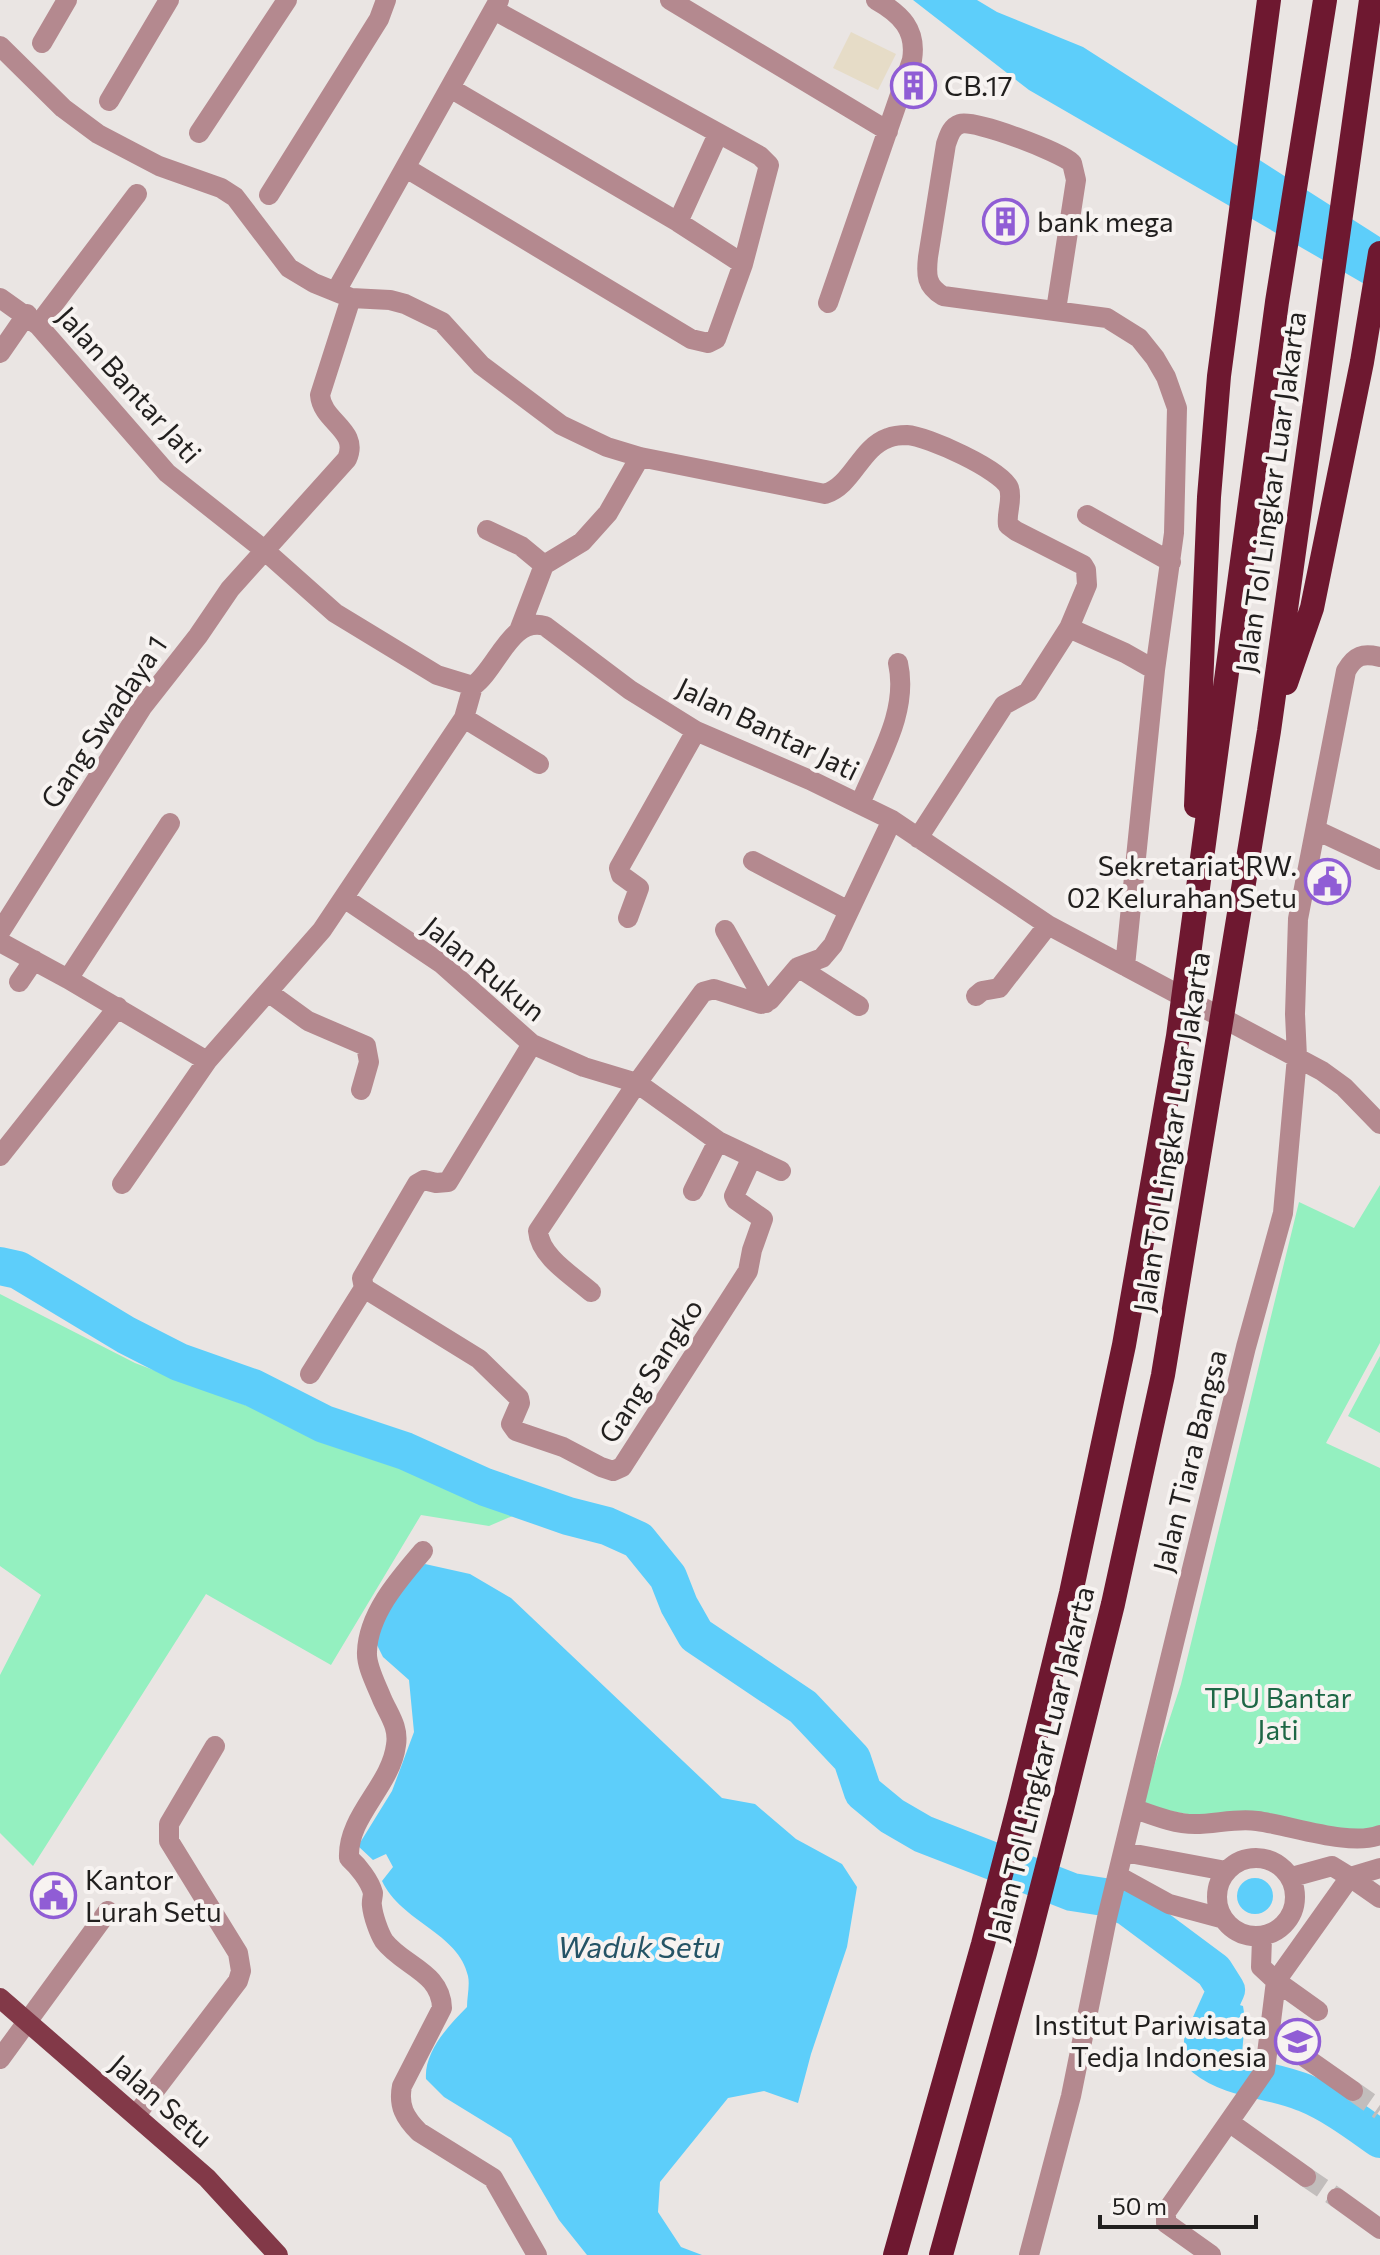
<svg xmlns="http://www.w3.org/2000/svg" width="1380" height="2255" viewBox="0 0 1380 2255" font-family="Commissioner,sans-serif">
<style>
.industrial{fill:#e6dcc7}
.green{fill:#94f0c0}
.water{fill:#5dcefa}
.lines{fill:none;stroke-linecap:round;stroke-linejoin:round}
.river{stroke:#5dcefa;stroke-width:38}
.minor-tunnel{stroke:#c2bdbc;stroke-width:20;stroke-dasharray:20 10;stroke-linecap:butt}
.minor{stroke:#b4898f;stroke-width:20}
.major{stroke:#823948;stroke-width:20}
.highway{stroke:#6e1830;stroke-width:24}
.labels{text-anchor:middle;stroke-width:8;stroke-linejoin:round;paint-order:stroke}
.poi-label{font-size:28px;fill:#211f1e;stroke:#f7f3f1;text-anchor:start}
.street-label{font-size:28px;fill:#211f1e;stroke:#f7f3f1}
.park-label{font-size:28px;fill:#1e6746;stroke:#f7f3f1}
.water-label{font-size:30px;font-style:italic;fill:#255466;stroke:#f7f3f1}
</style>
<rect width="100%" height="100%" fill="#eae5e3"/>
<!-- industrial -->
<path class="industrial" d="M 851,32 L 896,54 L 878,90 L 833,68 Z"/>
<!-- green -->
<path class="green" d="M 1380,1185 L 1380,1343 L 1326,1443 L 1380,1468 L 1380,1826 L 1363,1833 L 1205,1817 L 1141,1806 L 1181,1684 L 1299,1202 L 1354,1228 Z
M 0,1294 L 135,1363 L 271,1415 L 515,1515 L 489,1526 L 421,1515 L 331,1665 L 206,1594 L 33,1866 L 0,1833 L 0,1675 L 41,1595 L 0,1566 Z
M 1380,1356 L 1380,1433 L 1348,1416 Z"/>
<!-- water -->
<path class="water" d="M 913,0 L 977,0 L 997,12 L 1083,47 L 1380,237 L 1380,293 L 1029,90 Z
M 425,1564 L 470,1574 L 511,1598 L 722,1798 L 755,1804 L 796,1839 L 842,1864 L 857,1887 L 847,1947 L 811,2054 L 798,2103 L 764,2091 L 728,2098 L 660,2182 L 658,2212 L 681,2247 L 702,2255 L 587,2255 L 559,2220 L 511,2138 L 444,2097 L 426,2079 C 424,2052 448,2026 467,2007 C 467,1997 470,1985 468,1976 C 459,1933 401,1922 382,1881 L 393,1867 L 386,1854 L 373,1860 L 358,1846 L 392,1791 L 414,1732 L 409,1680 L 383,1657 L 374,1639 L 396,1592 Z
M1237 1896a18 18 0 1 1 36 0a18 18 0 1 1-36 0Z
M 1233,2003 L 1243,2006 L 1245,2019 L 1242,2054 L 1218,2048 Z"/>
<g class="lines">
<!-- river -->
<path class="river" d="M 0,1266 L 18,1270 L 126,1335 L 179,1362 L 253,1388 L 324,1424 L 405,1451 L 485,1487 L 568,1516 L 607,1526 L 638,1540 L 668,1577 L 679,1605 L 696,1635 L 803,1707 L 852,1759 L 863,1792 L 892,1816 L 923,1834 L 1072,1892 L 1104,1897 L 1128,1907 L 1214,1971 L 1226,1990 L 1203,2041 L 1205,2058 C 1232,2080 1273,2079 1305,2093 C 1332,2104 1356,2122 1380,2139"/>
<!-- minor-tunnel -->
<path class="minor-tunnel" d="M 1353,2091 L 1380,2110
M 1306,2177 L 1337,2198"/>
<!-- minor -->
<path class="minor" d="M 670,0 L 888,131
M 42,43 L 67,0
M 0,46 L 63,108 L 98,134 L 159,166 L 221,188 L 235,197 L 289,268 L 314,283 L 351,298 L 390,300 L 405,304 L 442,322 L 481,365 L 561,425 L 607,447 L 640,457 L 825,494 C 853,485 860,448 888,438 C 893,436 901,435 907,435 C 927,436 1002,470 1009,488 C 1013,500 1006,513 1008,525 L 1016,531 L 1083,565 L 1086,570 L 1087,585 L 1069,628 L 1028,692 L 1004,705 L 918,838
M 450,88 L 678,222 L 743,264
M 109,101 L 169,0
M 199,133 L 287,0
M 406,168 L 691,339 L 708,343 L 716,339 L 743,264 L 769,165 L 760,156 L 494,10
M 269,195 L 379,19 L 386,0
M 678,222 L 718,134
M 340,284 L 499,0
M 0,298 L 38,325 L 167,473 L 263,549 L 335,613 L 437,675 L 473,686 C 497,669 511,616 545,626 L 630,690 L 696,731 L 810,780 L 892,820 L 1048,925 L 1322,1071 L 1344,1087 L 1380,1124
M 828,303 L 912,60 C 917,30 901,14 876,0
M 1056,310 L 1076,180 L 1072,163 C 1060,152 975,119 960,124 C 951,127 949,136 946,144 L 928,257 C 926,275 926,286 943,296 L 1107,318 L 1139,338 L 1155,358 L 1166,377 L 1177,408 L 1174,533 L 1155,670 L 1125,966
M 38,325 L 137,194
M 0,353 L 27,314
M 1087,515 L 1171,562
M 487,530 L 521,546 L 544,565
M 520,628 L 544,565 L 582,542 L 608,513 L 640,457
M 1069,628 L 1125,653 L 1155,670
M 464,718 L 539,764
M 860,804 C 878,759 909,712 898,663
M 1316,830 L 1380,860
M 753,861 L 849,911
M 344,898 L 442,964 L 532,1044 L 584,1067 L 637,1083 L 718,1141 L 781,1171
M 628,918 L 639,888 L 621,875 L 619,868 L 696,731
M 725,930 L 766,1003
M 0,932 L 143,706 L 198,636 L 230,589 L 347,459 C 360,430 322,422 320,395 L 351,298
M 0,942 L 68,979 L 207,1061
M 798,967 L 859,1006
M 68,979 L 170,823
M 19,982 L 34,960
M 268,992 L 308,1021 L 366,1046 L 369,1062 L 361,1090
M 976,996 L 982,991 L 999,988 L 1048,925
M 532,1044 L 448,1182 L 436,1183 L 424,1180 L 417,1184 L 362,1278 L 364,1288 L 479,1359 L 519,1398 L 520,1403 L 511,1424 L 516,1431 L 563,1447 L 601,1467 L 613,1471 L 622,1467 L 748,1271 L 752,1250 L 763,1219 L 736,1200 L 734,1196 L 752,1157
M 0,1156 L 118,1007
M 122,1184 L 207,1061 L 322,930 L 464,718 L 473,686
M 693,1191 L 718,1141
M 591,1292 C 573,1276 540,1257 538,1231 L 637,1083 L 703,992 L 714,989 L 761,1004 L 770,1000 L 798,967 L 822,958 L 833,945 L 892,820
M 310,1374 L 364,1288
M 423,1551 C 399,1579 368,1614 367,1652 C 366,1666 377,1686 382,1699 C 389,1715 399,1727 396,1745 C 391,1786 347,1816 349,1858 C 358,1866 370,1881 373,1893 C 373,1897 371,1902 372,1906 C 373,1916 379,1933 384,1941 C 403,1966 441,1972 442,2008 L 402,2086 C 398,2106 405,2118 419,2132 L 493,2178 L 537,2255
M 1135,1809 C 1155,1816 1175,1824 1195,1824 C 1216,1824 1236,1818 1257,1821 C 1290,1825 1350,1847 1380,1835
M 1124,1852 L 1226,1871
M1217 1897a39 39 0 1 1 78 0a39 39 0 1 1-78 0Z
M 1118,1876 L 1169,1904 L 1221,1918
M 1292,1877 L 1332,1866 L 1350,1877 L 1380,1868
M 1318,2011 L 1276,1981 L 1350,1877 L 1380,1898
M 1269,2032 L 1353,2091
M 0,2059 L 108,1911
M 136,2115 L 238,1981 L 241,1971 L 238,1953 L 169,1841 L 169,1824 L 215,1746
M 1229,2122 L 1306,2177
M 1337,2198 L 1380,2229
M 1029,2255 L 1071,2096 L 1107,1918 L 1246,1347 L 1283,1213 L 1297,1057 L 1295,1014 L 1298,919 L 1346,671 C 1355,655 1363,653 1380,657
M 1211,2255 L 1166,2223 L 1166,2212 L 1265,2070 L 1276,1981 L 1261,1967 L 1262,1938"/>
<!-- major -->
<path class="major" d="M 0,1998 L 207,2178 L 278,2255"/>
<!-- highway -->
<path class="highway" d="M 1286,683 L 1312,608 L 1362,362 L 1380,253
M 1196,806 L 1209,497 L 1219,376 L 1269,0
M 895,2255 L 983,1944 L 1020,1801 L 1071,1593 L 1124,1345 L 1178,1036 L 1277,302 L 1325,0
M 941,2255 L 1025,1953 L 1062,1809 L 1113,1604 L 1163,1375 L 1269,731 L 1371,0"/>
</g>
<!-- icons -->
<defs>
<symbol id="building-ring" viewBox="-11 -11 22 22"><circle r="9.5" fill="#f7f3f1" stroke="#905dd5" stroke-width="1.5"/><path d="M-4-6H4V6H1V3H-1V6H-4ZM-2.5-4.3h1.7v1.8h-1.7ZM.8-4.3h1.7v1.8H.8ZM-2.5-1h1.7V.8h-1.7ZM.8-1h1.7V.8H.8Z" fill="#905dd5"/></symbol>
<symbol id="civic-ring" viewBox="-11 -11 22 22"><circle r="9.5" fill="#f7f3f1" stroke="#905dd5" stroke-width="1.5"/><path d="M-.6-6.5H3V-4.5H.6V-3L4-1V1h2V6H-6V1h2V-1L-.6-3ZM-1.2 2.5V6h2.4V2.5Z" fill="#905dd5"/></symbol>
<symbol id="university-ring" viewBox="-11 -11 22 22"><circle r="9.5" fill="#f7f3f1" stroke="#905dd5" stroke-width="1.5"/><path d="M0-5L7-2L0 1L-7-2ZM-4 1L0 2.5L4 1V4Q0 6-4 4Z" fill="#905dd5"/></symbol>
</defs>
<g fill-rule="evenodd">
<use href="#building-ring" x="888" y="60" width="51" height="51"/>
<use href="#building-ring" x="980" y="196" width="51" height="51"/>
<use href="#civic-ring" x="1302" y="856" width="51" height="51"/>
<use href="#civic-ring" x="28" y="1870" width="51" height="51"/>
<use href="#university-ring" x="1272" y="2016" width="51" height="51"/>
</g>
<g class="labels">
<!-- poi labels -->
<g class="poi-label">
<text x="944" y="96">CB.17</text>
<text x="1037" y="232">bank mega</text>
<text x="1297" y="876" text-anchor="end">Sekretariat RW.<tspan x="1297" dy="32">02 Kelurahan Setu</tspan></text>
<text x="85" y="1890">Kantor<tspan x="85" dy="32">Lurah Setu</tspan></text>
<text x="1267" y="2035" text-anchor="end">Institut Pariwisata<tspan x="1267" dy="32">Tedja Indonesia</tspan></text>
</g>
<!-- street labels -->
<g class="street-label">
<text transform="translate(129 385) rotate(48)" y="10">Jalan Bantar Jati</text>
<text transform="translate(1271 492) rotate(-82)" y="10">Jalan Tol Lingkar Luar Jakarta</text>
<text transform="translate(104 722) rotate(-56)" y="10">Gang Swadaya 1</text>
<text transform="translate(768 729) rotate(26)" y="10">Jalan Bantar Jati</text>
<text transform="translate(484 969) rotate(39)" y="10">Jalan Rukun</text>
<text transform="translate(1172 1132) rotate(-81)" y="10">Jalan Tol Lingkar Luar Jakarta</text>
<text transform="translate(651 1371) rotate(-57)" y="10">Gang Sangko</text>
<text transform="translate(1190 1461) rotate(-76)" y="10">Jalan Tiara Bangsa</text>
<text transform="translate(1041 1764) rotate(-76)" y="10">Jalan Tol Lingkar Luar Jakarta</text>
<text transform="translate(161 2101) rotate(41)" y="10">Jalan Setu</text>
</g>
<!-- park labels -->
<g class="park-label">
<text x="1278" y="1708">TPU Bantar<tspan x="1278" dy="32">Jati</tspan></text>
</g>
<!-- water labels -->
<g class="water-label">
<text x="639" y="1958">Waduk Setu</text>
</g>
</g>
<!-- scale -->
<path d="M1100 2215v12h156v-12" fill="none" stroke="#211f1e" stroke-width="4"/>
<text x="1112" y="2215" font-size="24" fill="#211f1e" stroke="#f7f3f1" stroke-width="6" paint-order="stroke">50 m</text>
</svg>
